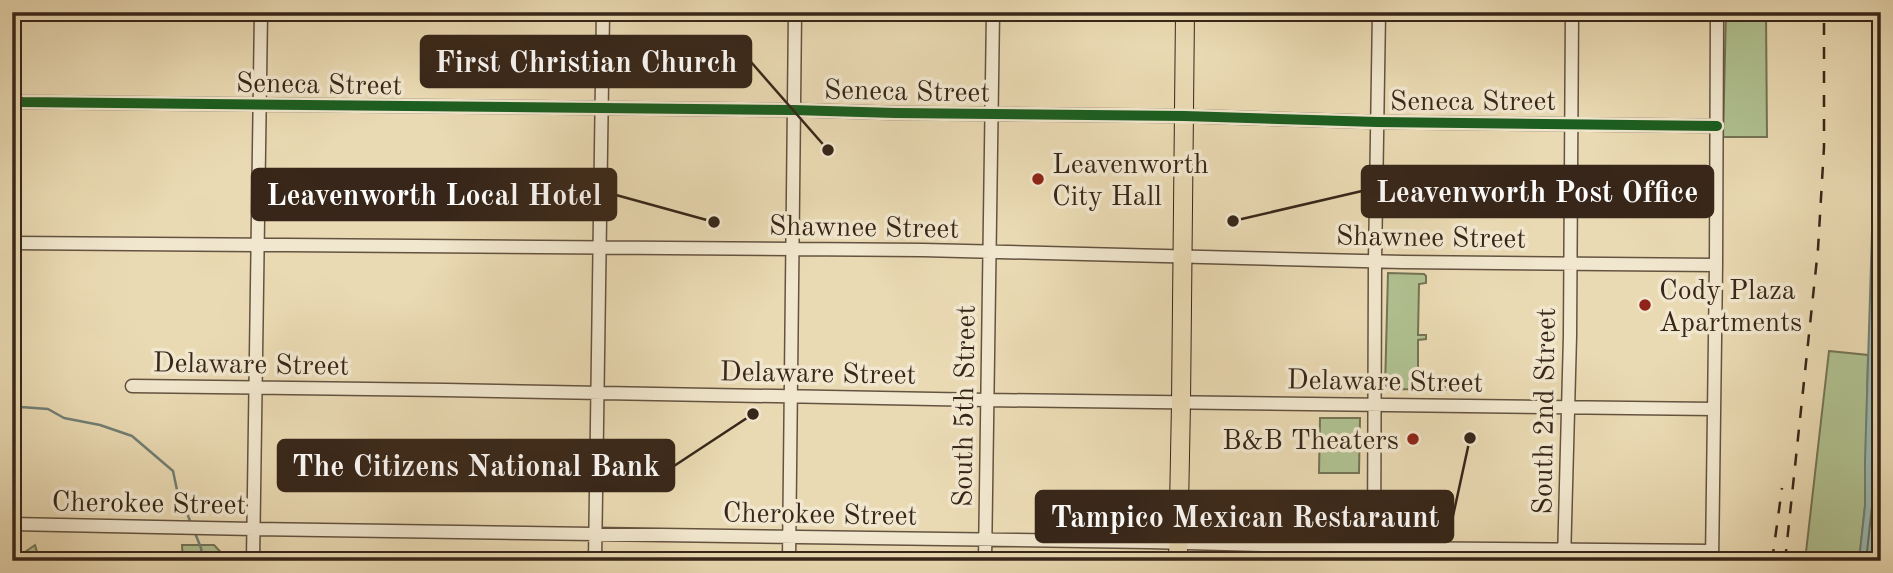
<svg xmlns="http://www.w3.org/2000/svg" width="1893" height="573" viewBox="0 0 1893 573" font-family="'Old Standard TT',serif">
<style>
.green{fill:#b0c191;stroke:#747455;stroke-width:2}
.water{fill:#98bab2;stroke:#717f75;stroke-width:2}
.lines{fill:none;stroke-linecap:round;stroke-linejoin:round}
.shore{stroke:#687066;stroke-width:2}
.stream{stroke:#717f75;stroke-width:2.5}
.minor-casing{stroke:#645340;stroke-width:15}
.highway-casing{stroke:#372619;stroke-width:20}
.minor{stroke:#f1e7ce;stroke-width:12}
.highway{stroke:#eadab3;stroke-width:18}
.rail{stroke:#372619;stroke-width:2.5;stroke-dasharray:12 12;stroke-linecap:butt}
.cycleway-casing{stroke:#f1e7ce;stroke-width:15}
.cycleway{stroke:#1b5e20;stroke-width:10}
.poi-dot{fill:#8f2418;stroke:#f1e7ce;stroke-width:2.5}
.labels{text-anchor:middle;stroke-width:7;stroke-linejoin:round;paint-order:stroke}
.street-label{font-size:28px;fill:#372619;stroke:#f1e7ce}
.poi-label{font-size:28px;fill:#372619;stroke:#f1e7ce;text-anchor:start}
.leader{fill:none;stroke:#372619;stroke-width:2.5}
.callout-dot{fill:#372619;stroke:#f1e7ce;stroke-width:2.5}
.callout{fill:#372619;stroke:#372619;stroke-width:2.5}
.callout-label{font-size:30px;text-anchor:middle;font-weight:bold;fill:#fff}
</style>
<rect width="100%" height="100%" fill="#eadab3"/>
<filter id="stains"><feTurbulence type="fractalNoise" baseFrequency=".00286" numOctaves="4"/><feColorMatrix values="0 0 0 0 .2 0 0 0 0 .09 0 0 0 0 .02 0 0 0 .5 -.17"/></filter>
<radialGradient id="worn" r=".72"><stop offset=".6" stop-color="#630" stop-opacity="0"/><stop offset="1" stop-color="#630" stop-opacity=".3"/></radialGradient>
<!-- green -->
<path class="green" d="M 1726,12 L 1766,12 L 1767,137 L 1723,137 Z
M 1388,273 L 1424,274 L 1426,276 L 1426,283 L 1419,284 L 1418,335 L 1426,335 L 1426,339 L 1418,340 L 1418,387 L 1445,388 L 1446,381 L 1448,380 L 1452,383 L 1452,390 L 1391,389 L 1391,385 L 1387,384 L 1385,388 Z
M 1829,351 L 1868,355 L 1865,506 L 1859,561 L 1805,561 Z
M 1320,418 L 1360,418 L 1359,473 L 1319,473 Z
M 35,545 L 37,552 L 33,561 L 12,561 Z
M 182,545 L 214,545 L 229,561 L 183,561 Z"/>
<!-- water -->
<path class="water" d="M 1872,12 L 1881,12 L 1881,561 L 1859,561 L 1865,506 L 1865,461 L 1878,34 Z"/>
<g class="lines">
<!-- shore -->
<path class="shore" d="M 1866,561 L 1872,506 L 1872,461 L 1881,170
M 1875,561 L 1881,507 L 1881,453"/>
<!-- stream -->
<path class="stream" d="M 12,411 L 21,407 L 48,409 L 64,418 L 100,425 L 132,436 L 173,471 L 177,490 L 191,523
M 195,533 L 201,548 L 203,561"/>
<defs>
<path id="minor" d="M 12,100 L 22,102 L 793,110 L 895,113 L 1184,116 L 1377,122 L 1717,126
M 12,243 L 923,250 L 1403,262 L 1716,265
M 132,386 L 445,390 L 987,400 L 1714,409
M 12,524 L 253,529 L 1149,542 L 1374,548 L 1711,551
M 253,561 L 261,12
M 595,561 L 603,12
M 789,561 L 795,12
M 985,561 L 993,12
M 1374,561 L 1375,261 L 1379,12
M 1564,561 L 1570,336 L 1572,12
M 1712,561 L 1716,265 L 1717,12"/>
<path id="highway" d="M 1178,561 L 1181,403 L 1185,12"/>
</defs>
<!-- minor casing -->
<use href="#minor" class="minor-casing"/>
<!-- highway casing -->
<use href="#highway" class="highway-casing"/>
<!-- minor -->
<use href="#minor" class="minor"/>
<!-- highway -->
<use href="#highway" class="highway"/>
<!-- rail -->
<path class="rail" d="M 1772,561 L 1782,488
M 1785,561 L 1818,249 L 1824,147 L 1824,12"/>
<defs>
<path id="cycleway" d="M 12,100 L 22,102 L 793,110 L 895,113 L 1184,116 L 1377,122 L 1717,126"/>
</defs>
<!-- cycleway casing -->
<use href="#cycleway" class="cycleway-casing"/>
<!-- cycleway -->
<use href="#cycleway" class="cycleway"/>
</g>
<!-- markers -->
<g class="poi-dot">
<circle cx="1038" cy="179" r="7"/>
<circle cx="1645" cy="305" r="7"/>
<circle cx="1413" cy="439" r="7"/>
</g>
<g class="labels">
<!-- street labels -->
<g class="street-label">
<text transform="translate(319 83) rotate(1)" y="10">Seneca Street</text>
<text transform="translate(907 90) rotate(1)" y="10">Seneca Street</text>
<text x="1473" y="110">Seneca Street</text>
<text transform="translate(864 226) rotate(1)" y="10">Shawnee Street</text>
<text transform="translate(1431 236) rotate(1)" y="10">Shawnee Street</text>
<text transform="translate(251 363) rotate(1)" y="10">Delaware Street</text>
<text transform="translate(818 372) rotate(1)" y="10">Delaware Street</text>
<text transform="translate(1385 380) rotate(1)" y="10">Delaware Street</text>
<text transform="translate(963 406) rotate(-89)" y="10">South 5th Street</text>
<text transform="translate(1543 411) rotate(-89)" y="10">South 2nd Street</text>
<text transform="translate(149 502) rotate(1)" y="10">Cherokee Street</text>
<text transform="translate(820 513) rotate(1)" y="10">Cherokee Street</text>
</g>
<!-- poi labels -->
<g class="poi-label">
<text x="1052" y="173">Leavenworth<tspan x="1052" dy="32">City Hall</tspan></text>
<text x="1659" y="299">Cody Plaza<tspan x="1659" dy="32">Apartments</tspan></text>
<text x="1399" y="449" text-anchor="end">B&amp;B Theaters</text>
</g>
</g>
<!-- callouts -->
<path class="leader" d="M828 150L751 62M1233 221L1362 191M714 222L616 195M753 414L674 466M1470 438L1453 516"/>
<g class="callout-dot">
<circle cx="828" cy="150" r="7"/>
<circle cx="1233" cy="221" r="7"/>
<circle cx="714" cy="222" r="7"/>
<circle cx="753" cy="414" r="7"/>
<circle cx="1470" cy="438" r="7"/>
</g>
<g class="callout">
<rect x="421" y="36" width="330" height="51" rx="7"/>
<rect x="1362" y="166" width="351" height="51" rx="7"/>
<rect x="252" y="169" width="364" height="51" rx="7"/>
<rect x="278" y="440" width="396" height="51" rx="7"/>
<rect x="1036" y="491" width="417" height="51" rx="7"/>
</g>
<g class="callout-label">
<text x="586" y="72">First Christian Church</text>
<text x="1537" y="202">Leavenworth Post Office</text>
<text x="434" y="205">Leavenworth Local Hotel</text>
<text x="476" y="476">The Citizens National Bank</text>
<text x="1245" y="527">Tampico Mexican Restaraunt</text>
</g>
<!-- margin -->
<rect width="1893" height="573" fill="none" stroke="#eadab3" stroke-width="42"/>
<rect x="14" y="14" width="1865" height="545" fill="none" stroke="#372619" stroke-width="3.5"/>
<rect x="21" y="21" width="1851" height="531" fill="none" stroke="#372619" stroke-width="2"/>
<rect width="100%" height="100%" filter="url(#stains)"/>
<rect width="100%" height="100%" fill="url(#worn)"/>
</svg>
